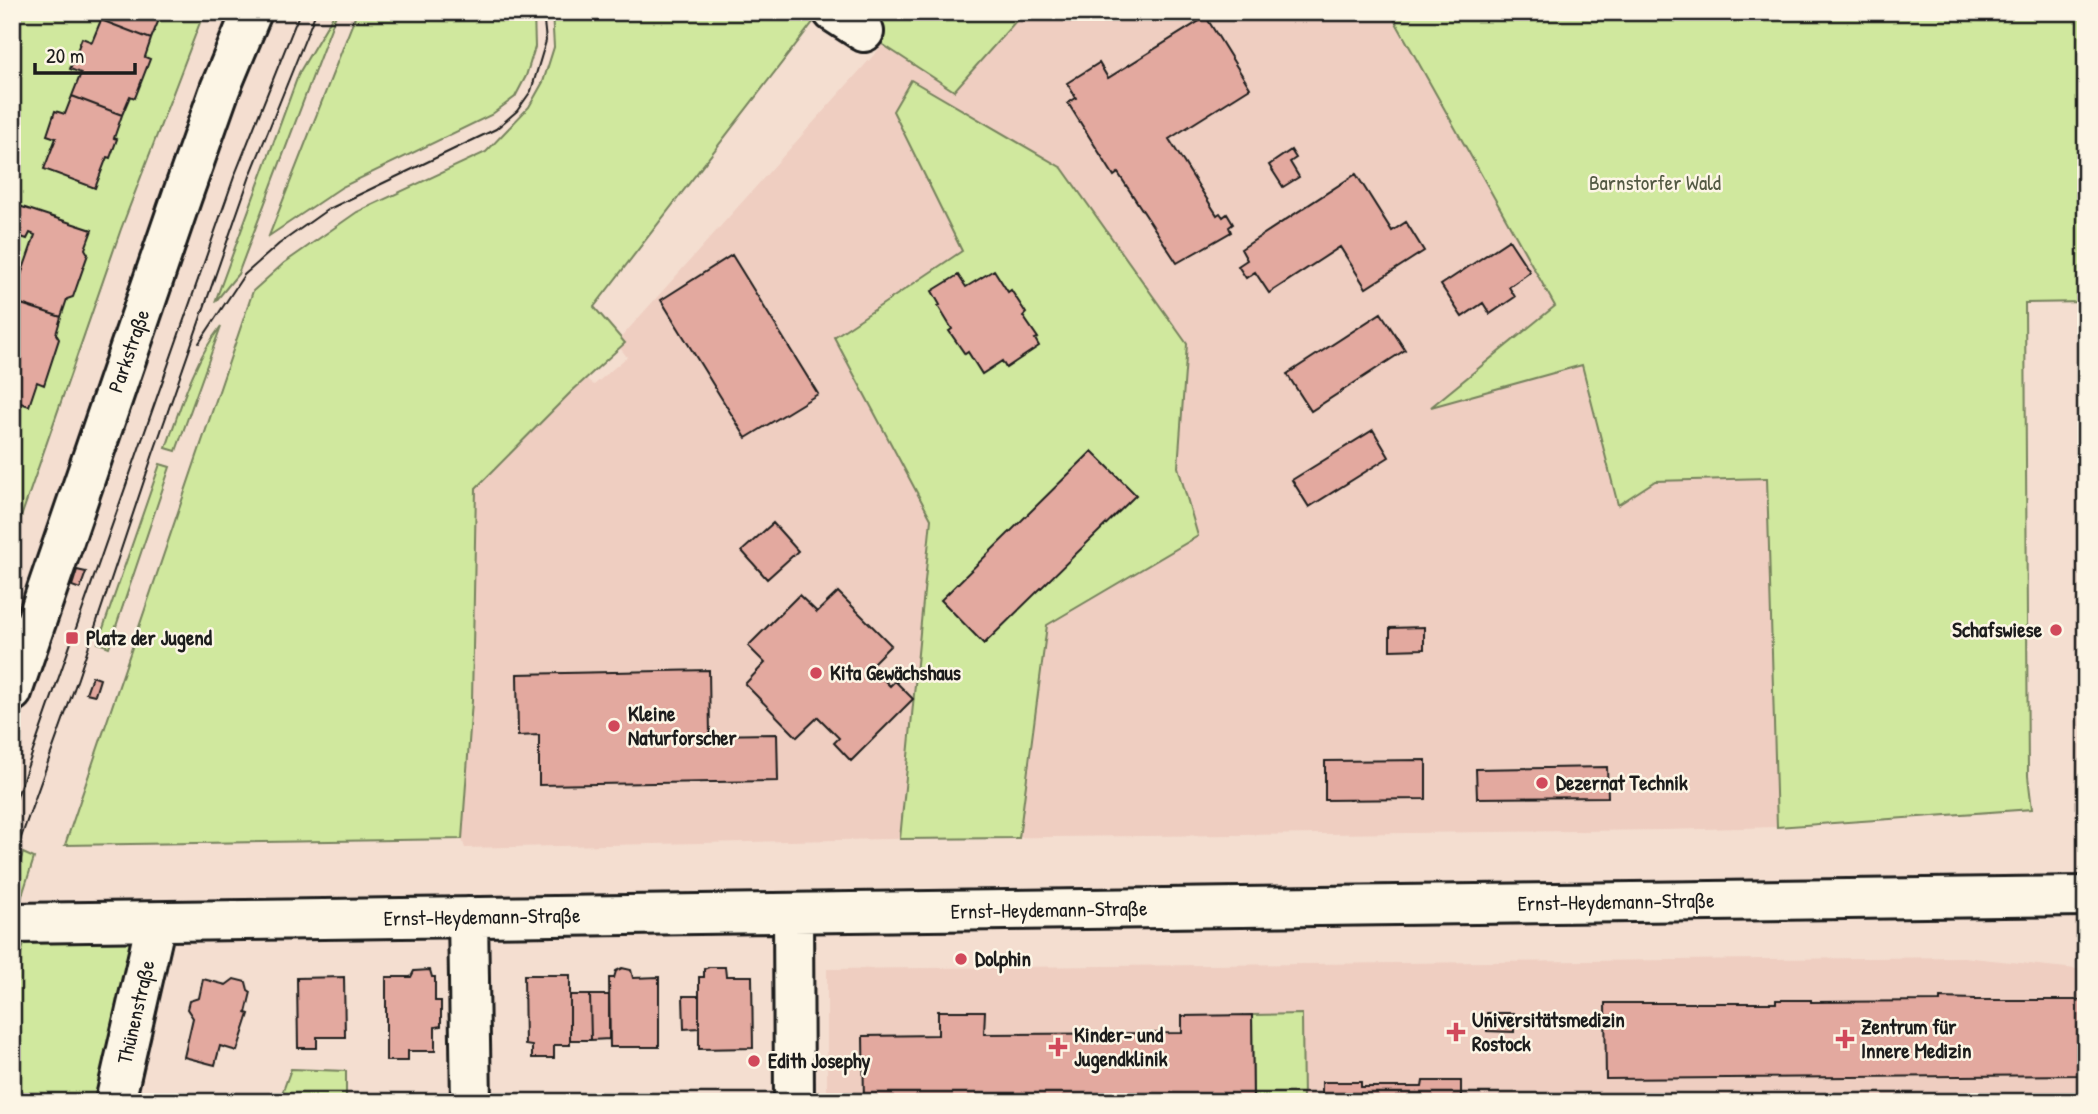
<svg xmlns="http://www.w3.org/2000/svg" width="2098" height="1114" viewBox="0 0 2098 1114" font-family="'Patrick Hand',sans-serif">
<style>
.built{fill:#efcec1}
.green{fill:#d0e89e;stroke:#76825d;stroke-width:2}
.building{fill:#e3a99f;stroke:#1c1c1c;stroke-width:2}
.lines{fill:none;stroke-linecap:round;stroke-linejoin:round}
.street-casing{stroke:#1c1c1c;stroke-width:44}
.secondary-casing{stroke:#1c1c1c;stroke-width:44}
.street{stroke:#fcf5e5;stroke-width:38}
.secondary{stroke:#fcf5e5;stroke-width:38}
.tram{stroke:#1c1c1c;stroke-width:2}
.poi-dot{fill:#d1495b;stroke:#fcf5e5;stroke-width:2.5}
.labels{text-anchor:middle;stroke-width:5;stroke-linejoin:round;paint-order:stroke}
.park-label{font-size:21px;fill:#525943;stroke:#fcf5e5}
.street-label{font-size:21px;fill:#1c1c1c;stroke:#fcf5e5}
.poi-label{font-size:21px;font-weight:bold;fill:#1c1c1c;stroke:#fcf5e5;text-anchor:start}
</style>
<rect width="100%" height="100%" fill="#f4ded0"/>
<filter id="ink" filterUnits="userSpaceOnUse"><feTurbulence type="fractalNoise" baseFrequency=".0143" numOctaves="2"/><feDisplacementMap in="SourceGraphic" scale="14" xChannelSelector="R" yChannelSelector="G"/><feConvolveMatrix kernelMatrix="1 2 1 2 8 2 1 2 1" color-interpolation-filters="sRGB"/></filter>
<g filter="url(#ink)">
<!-- built -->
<path class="built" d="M 849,12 L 1389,12 L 1555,306 L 1433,406 L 1582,365 L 1618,505 L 1655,481 L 1767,478 L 1777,827 L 1665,830 L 885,839 L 465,848 L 462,839 L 472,701 L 476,488 L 584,377 L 594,385 L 627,357 L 616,343 L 889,38 Z
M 1963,957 L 2086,970 L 2086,1102 L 827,1102 L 827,969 Z"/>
<!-- green -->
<path class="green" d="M 12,12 L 204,12 L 121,229 L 12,543 Z
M 335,12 L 337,12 L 238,274 L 215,302 L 299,73 Z
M 357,12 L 534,12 L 535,47 L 526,76 L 515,97 L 491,115 L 342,187 L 269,236 Z
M 552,12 L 809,12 L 817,17 L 594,307 L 625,343 L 571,392 L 476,488 L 472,701 L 462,839 L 65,845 L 253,291 L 284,263 L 357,212 L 486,152 L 529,107 L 543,82 L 554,47 Z
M 833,12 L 1024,12 L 954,91 Z
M 1390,12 L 2086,12 L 2086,302 L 2025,303 L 2028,776 L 2032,809 L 1777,827 L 1767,478 L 1655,481 L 1618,505 L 1582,365 L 1431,407 L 1555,306 Z
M 911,80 L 1062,168 L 1187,344 L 1178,467 L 1198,536 L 1047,625 L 1019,838 L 900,839 L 931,519 L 834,337 L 962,251 L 893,111 Z
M 221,326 L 176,451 L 166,448 C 181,406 193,362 221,326 Z
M 160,464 L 170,467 L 109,647 L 98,643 Z
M 23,853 L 34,858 L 19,905 L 12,903 L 12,885 Z
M 145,935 L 103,1102 L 12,1102 L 12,978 L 27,936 Z
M 1302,1014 L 1303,1102 L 1253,1102 L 1252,1015 Z
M 291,1069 L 346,1071 L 346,1102 L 279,1102 Z"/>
<!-- building -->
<path class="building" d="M 104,12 L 166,12 L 163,18 L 160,17 L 151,39 L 101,20 Z
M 1206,17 L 1250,88 L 1169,139 L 1217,215 L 1220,213 L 1223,217 L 1227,214 L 1233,224 L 1229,227 L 1231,232 L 1177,263 L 1118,173 L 1114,176 L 1068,103 L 1076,98 L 1067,83 L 1099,63 L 1108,78 Z
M 101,20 L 151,39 L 145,57 L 150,59 L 135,98 L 130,96 L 122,115 L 72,96 L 81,73 L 70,69 L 82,38 L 92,42 Z
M 72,96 L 122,115 L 114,138 L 117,139 L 110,158 L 107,157 L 95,188 L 44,169 L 56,138 L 47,135 L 55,111 L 65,114 Z
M 1291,150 L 1296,158 L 1290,162 L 1299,177 L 1283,187 L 1269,165 Z
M 1356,174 L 1392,231 L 1406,222 L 1424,251 L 1366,288 L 1340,247 L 1269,293 L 1255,272 L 1246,278 L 1238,266 L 1247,260 L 1241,249 Z
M 19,206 L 92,230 L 85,249 L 88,254 L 73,297 L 67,299 L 61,317 L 12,301 L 35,235 L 30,233 L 27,239 L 12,234 L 12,224 Z
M 1509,240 L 1530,272 L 1509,287 L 1515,297 L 1490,314 L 1483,303 L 1462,317 L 1441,285 Z
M 732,255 L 818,394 L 746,438 L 661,300 Z
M 994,270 L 1008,292 L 1011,290 L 1026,313 L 1023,316 L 1038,338 L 1035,339 L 1039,346 L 1006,368 L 1002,361 L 982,374 L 968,352 L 965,354 L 949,331 L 952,329 L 938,306 L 940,305 L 932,291 L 958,275 L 966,287 Z
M 12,301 L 61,317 L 56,334 L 59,339 L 44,385 L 37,382 L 29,406 L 12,400 Z
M 1381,313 L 1405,350 L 1311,411 L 1287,374 Z
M 1373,430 L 1389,457 L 1309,507 L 1292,480 Z
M 12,440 L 18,442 L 12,459 Z
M 1092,451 L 1136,495 L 984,644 L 941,600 Z
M 773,523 L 798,551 L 767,579 L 742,551 Z
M 77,570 L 86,572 L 80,589 L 72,586 Z
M 838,592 L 891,645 L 870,666 L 890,686 L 895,681 L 913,699 L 851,761 L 834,743 L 839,738 L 818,717 L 797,737 L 745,684 L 765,663 L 748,646 L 799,595 L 817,612 Z
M 1424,627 L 1424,649 L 1390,650 L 1390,628 Z
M 709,670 L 710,735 L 777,734 L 778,781 L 539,785 L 539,735 L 518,736 L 517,674 Z
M 92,676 L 100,679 L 95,695 L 86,693 Z
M 1426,760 L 1426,799 L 1325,800 L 1325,761 Z
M 1607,767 L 1608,797 L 1477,798 L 1476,769 Z
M 709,967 L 725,967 L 726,976 L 752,976 L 753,1048 L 699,1049 L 699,977 L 704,977 L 704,969 Z
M 622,968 L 631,970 L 633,978 L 659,977 L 659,1047 L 610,1047 L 609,978 L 614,978 L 616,971 Z
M 430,970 L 432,977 L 435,977 L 435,1001 L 441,1001 L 441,1026 L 435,1027 L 435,1051 L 408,1051 L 408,1061 L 386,1061 L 386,977 L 411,977 L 414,971 Z
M 524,975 L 570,975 L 570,1045 L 554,1045 L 554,1058 L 532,1058 L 532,1046 L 525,1045 Z
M 344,977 L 345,1037 L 317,1037 L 317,1048 L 298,1048 L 297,978 Z
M 203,979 L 226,985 L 234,979 L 246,982 L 248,990 L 251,992 L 246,1013 L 249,1014 L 237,1051 L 220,1046 L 215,1065 L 184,1057 L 193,1018 L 187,1009 L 189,1001 L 199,998 Z
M 570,995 L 590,995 L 591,1040 L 570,1040 Z
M 590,995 L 609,995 L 609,1039 L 591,1040 Z
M 683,996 L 699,996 L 699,1028 L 684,1029 Z
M 1940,998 L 1975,999 L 1975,1000 L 2086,1000 L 2086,1075 L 1606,1079 L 1605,1003 L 1776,1003 L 1776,1000 L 1811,1000 L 1811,1002 L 1940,1001 Z
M 938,1011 L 985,1011 L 984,1034 L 1182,1033 L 1182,1016 L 1252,1015 L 1253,1102 L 864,1102 L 863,1036 L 938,1035 Z
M 1487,1013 L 1514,1013 L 1514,1032 L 1487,1031 Z
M 1423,1081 L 1461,1081 L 1461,1102 L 1322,1102 L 1322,1082 L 1361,1082 L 1361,1087 L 1422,1087 Z
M 642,1099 L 672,1099 L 672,1102 L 642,1102 Z"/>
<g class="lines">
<defs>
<path id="street" d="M 833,12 L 864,32
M 793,913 L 794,1102
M 468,917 L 471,1102
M 12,923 L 2086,896
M 115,1102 L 156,922"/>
<path id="secondary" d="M 12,692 L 182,196 L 220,89 L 252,12"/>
</defs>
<!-- street casing -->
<use href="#street" class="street-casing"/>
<!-- secondary casing -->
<use href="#secondary" class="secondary-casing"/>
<!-- street -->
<use href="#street" class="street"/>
<!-- secondary -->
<use href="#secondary" class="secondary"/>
<!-- tram -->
<path class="tram" d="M 199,343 L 244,275 L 279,244 L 327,210 L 496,129 L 517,111 L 531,91 L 546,41 L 543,12
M 12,811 L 234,177 L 300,12
M 12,863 L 78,678 L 153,454 L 250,176 L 316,12"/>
</g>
</g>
<!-- markers -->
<g class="poi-dot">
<circle cx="2056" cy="630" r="7"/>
<rect x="65" y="631" width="14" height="14" rx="3.5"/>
<circle cx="816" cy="673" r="7"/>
<circle cx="614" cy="726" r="7"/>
<circle cx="1542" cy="783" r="7"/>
<circle cx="961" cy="959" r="7"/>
<path d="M1452.5 1021.5h7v7h7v7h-7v7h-7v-7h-7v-7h7z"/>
<path d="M1841.5 1028.5h7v7h7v7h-7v7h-7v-7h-7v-7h7z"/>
<path d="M1054.5 1036.5h7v7h7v7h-7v7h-7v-7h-7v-7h7z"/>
<circle cx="754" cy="1061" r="7"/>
</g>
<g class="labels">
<!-- park labels -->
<g class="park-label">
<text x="1655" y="190">Barnstorfer Wald</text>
</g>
<!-- street labels -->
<g class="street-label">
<text transform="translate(129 351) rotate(-71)" y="7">Parkstraße</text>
<text transform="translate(1616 902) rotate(-1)" y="7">Ernst-Heydemann-Straße</text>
<text transform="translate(1049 910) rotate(-1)" y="7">Ernst-Heydemann-Straße</text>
<text transform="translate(482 917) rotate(-1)" y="7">Ernst-Heydemann-Straße</text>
<text transform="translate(136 1012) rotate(-77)" y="7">Thünenstraße</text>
</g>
<!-- poi labels -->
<g class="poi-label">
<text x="2042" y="637" text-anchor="end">Schafswiese</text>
<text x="86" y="645">Platz der Jugend</text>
<text x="830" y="680">Kita Gewächshaus</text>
<text x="628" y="721">Kleine<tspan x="628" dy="24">Naturforscher</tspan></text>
<text x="1556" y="790">Dezernat Technik</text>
<text x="975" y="966">Dolphin</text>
<text x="1472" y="1027">Universitätsmedizin<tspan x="1472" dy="24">Rostock</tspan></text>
<text x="1861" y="1034">Zentrum für<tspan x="1861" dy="24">Innere Medizin</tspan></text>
<text x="1074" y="1042">Kinder- und<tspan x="1074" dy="24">Jugendklinik</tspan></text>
<text x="768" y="1068">Edith Josephy</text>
</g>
</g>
<!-- margin -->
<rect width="2098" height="1114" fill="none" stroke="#fcf5e5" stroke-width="42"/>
<rect x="21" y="21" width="2056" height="1072" fill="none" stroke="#1c1c1c" stroke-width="2.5" filter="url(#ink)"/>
<!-- scale -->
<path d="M35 63v10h100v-10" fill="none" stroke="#1c1c1c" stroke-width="3.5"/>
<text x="46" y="63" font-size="21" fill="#1c1c1c" stroke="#fcf5e5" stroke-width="5" paint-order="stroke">20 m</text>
</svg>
